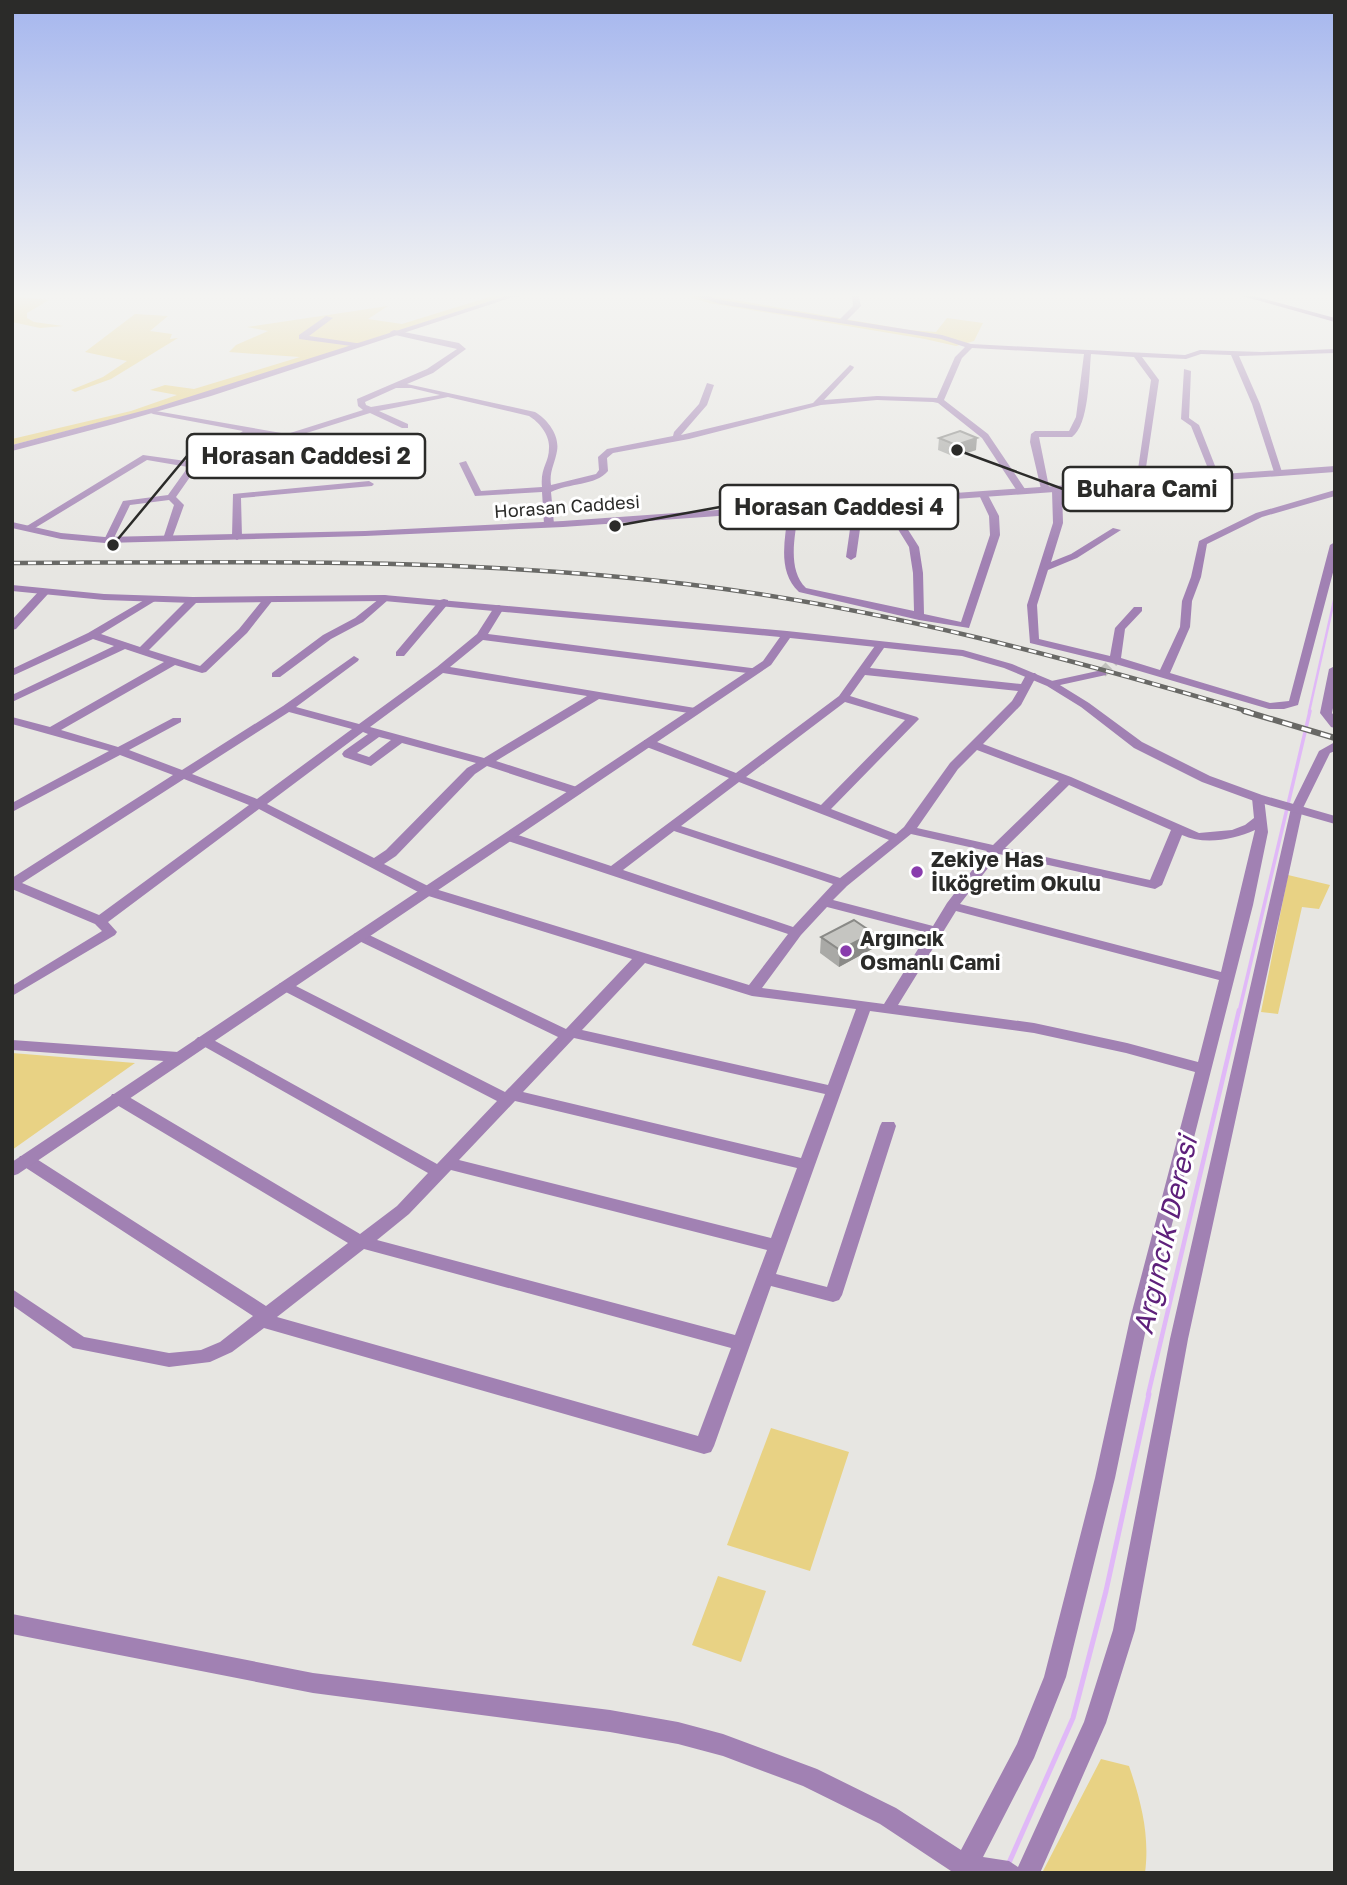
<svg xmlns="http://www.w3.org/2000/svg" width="1347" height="1885" viewBox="0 0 1347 1885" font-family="'Golos Text',sans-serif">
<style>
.green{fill:#e8d284}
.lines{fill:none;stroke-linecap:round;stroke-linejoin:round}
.stream-far3{stroke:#e0b8f7;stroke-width:2.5}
.stream-far2{stroke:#e0b8f7;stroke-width:3.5}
.stream-far1{stroke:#e0b8f7;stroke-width:4.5}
.stream{stroke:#e0b8f7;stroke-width:5}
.minor-tunnel{stroke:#c1c1bd;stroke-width:10;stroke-dasharray:10 5;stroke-linecap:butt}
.minor{fill:#a181b3;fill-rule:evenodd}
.tertiary{fill:#a181b3;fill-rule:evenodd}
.secondary{fill:#7f4f98;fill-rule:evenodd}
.rail-far1-casing{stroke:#696966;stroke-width:4.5}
.rail-casing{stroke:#696966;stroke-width:6}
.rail-far1{stroke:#fff;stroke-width:2.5;stroke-dasharray:8;stroke-linecap:butt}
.rail{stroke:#fff;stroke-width:3.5;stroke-dasharray:10;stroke-linecap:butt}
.wall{fill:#a9a9a6}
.shaded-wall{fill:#8a8a87}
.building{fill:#c5c5c1;stroke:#8a8a87;stroke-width:2}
.poi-dot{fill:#893cad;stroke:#fff;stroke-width:2.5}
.labels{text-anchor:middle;stroke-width:6;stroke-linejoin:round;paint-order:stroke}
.far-street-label{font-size:18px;fill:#2b2b29;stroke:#fff}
.poi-label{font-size:21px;font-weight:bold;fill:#2b2b29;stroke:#fff;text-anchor:start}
.near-water-label{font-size:28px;font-style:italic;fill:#5e207b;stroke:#fff}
.leader{fill:none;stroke:#2b2b29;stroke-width:2.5}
.callout-dot{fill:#2b2b29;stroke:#fff;stroke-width:2.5}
.callout{fill:#fff;stroke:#2b2b29;stroke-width:2.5}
.callout-label{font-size:23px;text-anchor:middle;font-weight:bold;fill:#2b2b29}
</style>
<rect width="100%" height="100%" fill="#e7e6e2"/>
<!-- green -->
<path class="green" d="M 499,294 L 512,294 L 164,406 L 12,445 L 12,439 L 131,411 L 177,395 L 150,390 L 165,385 L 194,389 L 300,357 L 229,352 L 236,345 L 268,331 L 247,327 L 388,306 L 368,319 L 402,324 Z
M 679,294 L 700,294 L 909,330 L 936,332 L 947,318 L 983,323 L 974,341 L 956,346 L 925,339 L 709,303 Z
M 12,296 L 49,300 L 27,313 L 27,318 L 34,322 L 63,326 L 40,328 L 12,322 Z
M 135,314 L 168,316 L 150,331 L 172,334 L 170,339 L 178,338 L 111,379 L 75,392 L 71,390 L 103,377 L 127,361 L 85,352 Z
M 1288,875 L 1330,885 L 1319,909 L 1302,907 L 1278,1014 L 1261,1012 Z
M 12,1053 L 135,1063 L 12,1150 Z
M 771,1428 L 849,1452 L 810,1571 L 727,1545 Z
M 718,1576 L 766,1591 L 741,1662 L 692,1645 Z
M 1101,1759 L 1129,1766 C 1141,1801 1150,1835 1145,1873 L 1042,1873 Z"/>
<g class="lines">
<!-- stream-far3 -->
<path class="stream-far3" d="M 1309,712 L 1335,596"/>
<!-- stream-far2 -->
<path class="stream-far2" d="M 1239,1012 L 1310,711"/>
<!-- stream-far1 -->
<path class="stream-far1" d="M 1148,1395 L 1239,1010"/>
<!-- stream -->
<path class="stream" d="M 1008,1865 L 1073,1718 L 1106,1591 L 1149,1394"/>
<!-- minor-tunnel -->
<path class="minor-tunnel" d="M 1102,673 L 1115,660"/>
<!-- minor -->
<path class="minor" d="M 514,294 L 537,294 L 517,297 Z
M 689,294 L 700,294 L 721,300 L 840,319 L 853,306 L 852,294 L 858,294 L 861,306 L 847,320 L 942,335 L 971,344 L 1185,355 L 1200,350 L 1262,352 L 1335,349 L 1335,353 L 1239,356 L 1260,404 L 1282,472 L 1278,475 L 1274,472 L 1252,404 L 1231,355 L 1201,354 L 1186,359 L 1142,357 L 1159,380 L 1144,481 L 1136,483 L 1151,380 L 1134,357 L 1091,354 C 1089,375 1089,425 1072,437 L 1039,437 L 1049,487 L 1041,489 L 1030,442 L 1031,434 L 1035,431 L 1069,431 L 1076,417 L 1084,354 L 972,348 L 962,358 L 944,400 L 988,434 L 1025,489 L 1023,491 L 1017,491 L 982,438 L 938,403 L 933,402 L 877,400 L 821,405 L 689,439 L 613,453 L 607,458 L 608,471 C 596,486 568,483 551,492 L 554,524 L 549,527 L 544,524 L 542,492 L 475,496 L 459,463 L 466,461 L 481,491 L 542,487 C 540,468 549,463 549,448 C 550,435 539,422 529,416 L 448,397 L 379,411 L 408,424 L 408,428 L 402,428 L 370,413 L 297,436 L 337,448 L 366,463 L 417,456 L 417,460 L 414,461 L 365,469 L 331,452 L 301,442 L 252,433 L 197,467 L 176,497 L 184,505 L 171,541 L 163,539 L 174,505 L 169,500 L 130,505 L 112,542 L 104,540 L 123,501 L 168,495 L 188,467 L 147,460 L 30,531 L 22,529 L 143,455 L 193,462 L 243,431 L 153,414 L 149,412 L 150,410 L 287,434 L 363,410 L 358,406 L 357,399 L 427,369 L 457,349 L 391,334 L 390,332 L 394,330 L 459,343 L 466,349 L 433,373 L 407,384 L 535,412 C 547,419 560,435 557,451 C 555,463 549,472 551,485 L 596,474 L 599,470 L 598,457 L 607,449 L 673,436 L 674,432 L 699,404 L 707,383 L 714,385 L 707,405 L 681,435 L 813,403 L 850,365 L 854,367 L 853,369 L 824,400 L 877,396 L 937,398 L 955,357 L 965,347 L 941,339 L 720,304 ZM 396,388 L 411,388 L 440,395 L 371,407 L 366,405 L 365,402 Z
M 326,316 L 333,318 L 309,336 L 356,343 L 359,343 L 359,347 L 299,339 L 299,335 Z
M 1184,369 L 1191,371 L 1189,418 L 1199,425 L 1219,476 L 1218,478 L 1211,476 L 1191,426 L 1181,419 Z
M 369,481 L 374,484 L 372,486 L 241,498 L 242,537 L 237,540 L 232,537 L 233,494 Z
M 1057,488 L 1062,491 L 1063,523 L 1051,562 L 1071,554 L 1113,528 L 1121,530 L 1077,558 L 1048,570 L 1037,605 L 1039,639 L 1110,656 L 1115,628 L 1134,607 L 1142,607 L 1142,611 L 1125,629 L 1121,658 L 1160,670 L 1180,627 L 1182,601 L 1191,577 L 1199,541 L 1256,513 L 1335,490 L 1335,496 L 1262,517 L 1207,544 L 1201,577 L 1192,601 L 1190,627 L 1170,673 L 1270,703 L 1289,701 L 1330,545 L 1335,542 L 1335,565 L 1298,705 L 1284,709 L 1269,709 L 1112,663 L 1030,643 L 1027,605 L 1053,523 L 1052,491 Z
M 982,495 L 988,495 L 999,516 L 1000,535 L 969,628 L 919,620 L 799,592 C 777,571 785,540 788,513 L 793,510 L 798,513 C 795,537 787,569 806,588 L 914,611 L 913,573 L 909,547 L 883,505 L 891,503 L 919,547 L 923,573 L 924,614 L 961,622 L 990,535 L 989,516 L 980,497 Z
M 858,505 L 863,508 L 856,557 L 851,560 L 846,557 L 853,508 Z
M 44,589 L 48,590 L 48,594 L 16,629 L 12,630 L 12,620 L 40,590 Z
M 384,595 L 388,596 L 388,600 L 363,622 L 331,639 L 280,677 L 272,677 L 272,673 L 323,635 L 355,618 Z
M 151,596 L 155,597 L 155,601 L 101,634 L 140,647 L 189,598 L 197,598 L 197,602 L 149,650 L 200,666 L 239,629 L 264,598 L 268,597 L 273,600 L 247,633 L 206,672 L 202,673 L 175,665 L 61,730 L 118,747 L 173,718 L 181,718 L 181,722 L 129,750 L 182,770 L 283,706 L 354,656 L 359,659 L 358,661 L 296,707 L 359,724 L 437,667 L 477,634 L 495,606 L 499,605 L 504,608 L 488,634 L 759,669 L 761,671 L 755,674 L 483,640 L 450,667 L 695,708 L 701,711 L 695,714 L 599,699 L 496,761 L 580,788 L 582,791 L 580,794 L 572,794 L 487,766 L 475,774 L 396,856 L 384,864 L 432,888 L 749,985 L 788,934 L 505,840 L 504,837 L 505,834 L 515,834 L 611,866 L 729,778 L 644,746 L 644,740 L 652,740 L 736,773 L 839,696 L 877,643 L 881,642 L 886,645 L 870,668 L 1021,684 L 1027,673 L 1035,673 L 1037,675 L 1021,705 L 983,744 L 1071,777 L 1199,833 L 1232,830 L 1245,825 L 1254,818 L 1252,798 L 1258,794 L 1264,798 L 1268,832 L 1253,905 L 1148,1319 L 1115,1478 L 1066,1677 L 1034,1758 L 983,1857 L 1009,1861 L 1018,1867 L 1084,1722 L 1113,1630 L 1170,1339 L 1291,808 L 1319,751 L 1335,742 L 1335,751 L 1330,753 L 1303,808 L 1188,1339 L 1135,1630 L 1106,1723 L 1040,1873 L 950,1873 L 951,1871 L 880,1824 L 803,1786 L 723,1756 L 678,1744 L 610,1732 L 313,1693 L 12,1634 L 12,1614 L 313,1673 L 610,1710 L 678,1722 L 723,1734 L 817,1769 L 896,1808 L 961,1850 L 1017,1744 L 1044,1677 L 1095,1478 L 1130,1319 L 1195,1072 L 1126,1053 L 1034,1033 L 870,1011 L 776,1274 L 827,1287 L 880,1126 L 882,1122 L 894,1122 L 896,1126 L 842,1295 L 839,1300 L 833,1302 L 771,1286 L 714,1446 L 711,1452 L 704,1454 L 264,1328 L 232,1352 L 210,1362 L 169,1367 L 73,1348 L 12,1305 L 12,1289 L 84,1337 L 169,1353 L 201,1350 L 220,1342 L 253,1316 L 20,1164 L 18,1160 L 20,1156 L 32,1156 L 266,1306 L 348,1243 L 112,1102 L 110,1098 L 112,1094 L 124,1094 L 360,1234 L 397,1206 L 428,1173 L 198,1043 L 195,1040 L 198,1037 L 208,1037 L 437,1164 L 497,1101 L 280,989 L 278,986 L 280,983 L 290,983 L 505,1092 L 558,1037 L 355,939 L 353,936 L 355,933 L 365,933 L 566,1029 L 632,959 L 422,894 L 259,809 L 108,922 L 117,932 L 115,935 L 12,996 L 12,986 L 102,931 L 95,924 L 12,889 L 12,878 L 173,775 L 120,755 L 12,812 L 12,803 L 109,751 L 12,724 L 12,717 L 50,727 L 164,662 L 125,649 L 12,702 L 12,695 L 114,646 L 93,639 L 12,676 L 12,669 L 88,633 ZM 443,673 L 587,696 L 484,758 L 370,727 ZM 865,675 L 1018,691 L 1012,701 L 950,763 L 904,827 L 896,834 L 831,809 L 919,719 L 917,717 L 850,696 ZM 845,702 L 905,720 L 821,805 L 746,777 ZM 289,712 L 352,729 L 257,799 L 192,774 ZM 363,732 L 368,734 L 344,751 L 342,754 L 344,757 L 371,766 L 402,743 L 476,763 L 467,768 L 386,850 L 374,858 L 267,804 ZM 379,737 L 391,740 L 369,757 L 357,753 ZM 977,750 L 1059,781 L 993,845 L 917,828 L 958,769 ZM 184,779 L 249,805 L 99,915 L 22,883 ZM 739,782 L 889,840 L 840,878 L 681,826 ZM 1069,785 L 1171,830 L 1150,880 L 1005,848 ZM 1255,830 L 1221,972 L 960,904 L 999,854 L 1155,889 L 1162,885 L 1182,835 C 1204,845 1233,840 1255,830 ZM 674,831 L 833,884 L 793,927 L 623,870 ZM 911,834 L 987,851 L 947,903 L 933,926 L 833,900 L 847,886 ZM 827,907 L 928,933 L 884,1004 L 762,988 L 801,935 ZM 956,911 L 1219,980 L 1198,1062 L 1127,1043 L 1034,1023 L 898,1005 ZM 645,963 L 752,996 L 856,1009 L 828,1085 L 582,1030 ZM 574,1038 L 825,1094 L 801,1158 L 523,1092 ZM 515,1101 L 797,1168 L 771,1238 L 459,1160 ZM 451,1170 L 767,1250 L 735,1335 L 377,1240 L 409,1214 ZM 364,1249 L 731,1348 L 698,1436 L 277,1317 Z
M 444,599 L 448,600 L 448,604 L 404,656 L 396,656 L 396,652 L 440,600 Z
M 1335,666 L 1335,698 L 1332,713 L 1335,717 L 1335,728 L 1331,727 L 1320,713 L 1329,669 Z
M 1102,670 L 1106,671 L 1106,675 L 1051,687 L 1045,684 L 1047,682 Z
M 12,1040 L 178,1052 L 186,1057 L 178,1062 L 12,1050 Z"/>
<!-- tertiary -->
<path class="tertiary" d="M 512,294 L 522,294 L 211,396 L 114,424 L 12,451 L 12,445 L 157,407 Z
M 1335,466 L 1335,472 L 563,527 L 365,536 L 105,543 L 61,539 L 12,528 L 12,522 L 61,533 L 105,537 L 365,531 L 563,521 Z
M 12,585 L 104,594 L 193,597 L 384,595 L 787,631 L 963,650 L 1012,664 L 1055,682 L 1089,703 L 1142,742 L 1210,776 L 1262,795 L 1335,816 L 1335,824 L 1254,801 L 1202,782 L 1134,748 L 1081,707 L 1047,686 L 1004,668 L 962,656 L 790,638 L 771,665 L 18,1174 L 12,1176 L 12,1162 L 763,661 L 780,637 L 384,601 L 193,603 L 104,600 L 12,591 Z"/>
<!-- secondary -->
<path class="secondary" d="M 1235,294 L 1246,294 L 1335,318 L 1335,322 Z"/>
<defs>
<path id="rail-far1" d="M 12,563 C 236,562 463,557 686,584 C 878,607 1065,657 1250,712"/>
<path id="rail" d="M 1244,711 L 1335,738"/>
</defs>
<!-- rail-far1 casing -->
<use href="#rail-far1" class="rail-far1-casing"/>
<!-- rail casing -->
<use href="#rail" class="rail-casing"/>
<!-- rail-far1 -->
<use href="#rail-far1" class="rail-far1"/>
<!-- rail -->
<use href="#rail" class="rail"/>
</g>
<!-- wall -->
<path class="wall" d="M 939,438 L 976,450 L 955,457 L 938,450 Z
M 873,933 L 872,949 L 839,967 L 820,953 L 821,937 Z"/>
<!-- shaded-wall -->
<path class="shaded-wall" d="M 977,438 L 976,450 L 955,457 L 956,445 Z
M 873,933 L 872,949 L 839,967 L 840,950 Z"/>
<!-- building -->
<path class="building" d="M 960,431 L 977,438 L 956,445 L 939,438 Z
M 854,920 L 873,933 L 840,950 L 821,937 Z"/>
<!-- sky -->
<linearGradient id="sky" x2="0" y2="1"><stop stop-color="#a5b6ee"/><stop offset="0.53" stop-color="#f4f4f2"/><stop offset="1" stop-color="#f4f4f2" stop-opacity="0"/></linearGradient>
<rect width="1347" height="558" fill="url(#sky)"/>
<!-- markers -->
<g class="poi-dot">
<circle cx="917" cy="872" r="7"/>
<circle cx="846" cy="951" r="7"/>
</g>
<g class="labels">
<!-- far-street labels -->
<g class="far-street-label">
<text transform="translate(567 507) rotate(-4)" y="6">Horasan Caddesi</text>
</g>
<!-- poi labels -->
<g class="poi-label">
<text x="931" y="867">Zekiye Has<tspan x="931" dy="24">İlköğretim Okulu</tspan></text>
<text x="860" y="946">Argıncık<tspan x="860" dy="24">Osmanlı Cami</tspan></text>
</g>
<!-- near-water labels -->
<g class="near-water-label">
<text transform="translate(1165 1235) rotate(-77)" y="10">Argıncık Deresi</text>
</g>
</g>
<!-- callouts -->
<path class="leader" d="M113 545L187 456M957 450L1063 489M615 526L720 507"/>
<g class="callout-dot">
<circle cx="113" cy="545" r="7"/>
<circle cx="957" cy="450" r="7"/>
<circle cx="615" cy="526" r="7"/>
</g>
<g class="callout">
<rect x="187" y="434" width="238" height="44" rx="7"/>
<rect x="1063" y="467" width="169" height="44" rx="7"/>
<rect x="720" y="485" width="238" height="44" rx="7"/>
</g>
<g class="callout-label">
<text x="306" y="464">Horasan Caddesi 2</text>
<text x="1147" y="497">Buhara Cami</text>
<text x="839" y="515">Horasan Caddesi 4</text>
</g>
<!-- border -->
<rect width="1347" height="1885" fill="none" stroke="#2b2b29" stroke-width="28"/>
</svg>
